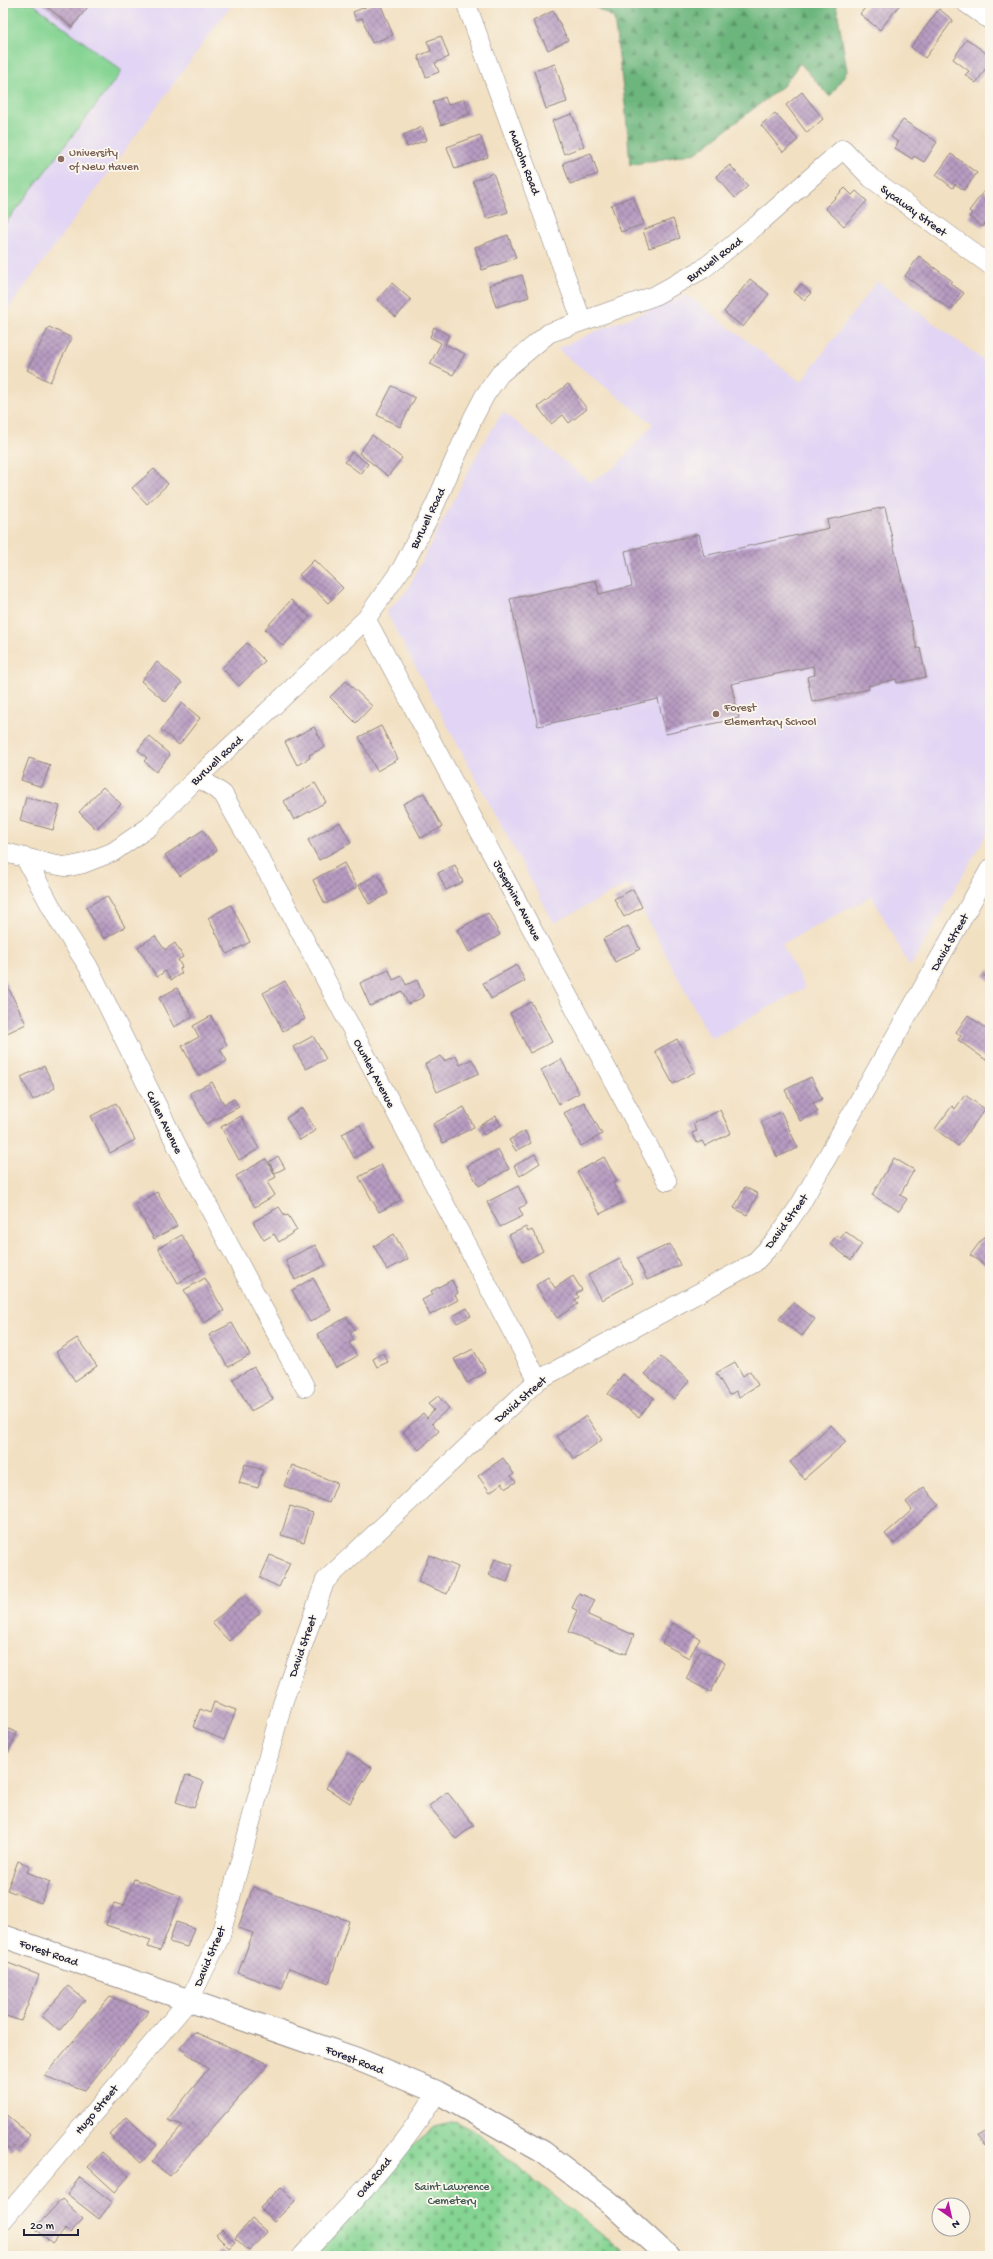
<svg xmlns="http://www.w3.org/2000/svg" width="993" height="2259" viewBox="0 0 993 2259" font-family="'Gochi Hand',sans-serif">
<style>
.built{fill:#e1d4f4}
.forest{fill:url(#forest-firs);stroke:#476c5c}
.cemetery{fill:url(#cemetery-stones);stroke:#547b67}
.garden{fill:#85d493;stroke:#547b67}
.building{fill:url(#building-cross-hatch)}
.lines{fill:none;stroke-linecap:round;stroke-linejoin:round}
.minor-casing{stroke:#8a817e;stroke-width:20}
.secondary-casing{stroke:#8a817e;stroke-width:24}
.minor{stroke:#fff;stroke-width:19}
.secondary{stroke:#fff;stroke-width:22}
.education-dot{fill:#8d6e63;stroke:#fbf7ec;stroke-width:1.5}
.labels{text-anchor:middle;stroke-width:3.5;stroke-linejoin:round;paint-order:stroke}
.education-label{font-size:12px;fill:#785e54;stroke:#fbf7ec;text-anchor:start}
.street-label{font-size:12px;fill:#22223b;stroke:#fbf7ec}
.park-label{font-size:12px;fill:#405755;stroke:#fbf7ec}
</style>
<defs>
<pattern id="forest-firs" width="22" height="20" patternUnits="userSpaceOnUse"><rect width="22" height="20" fill="#6cb67d"/><path d="M5 1l3.5 6h-7zM16 11l3.5 6h-7z" fill="#589468"/></pattern>
<pattern id="cemetery-stones" width="16" height="16" patternUnits="userSpaceOnUse"><rect width="16" height="16" fill="#85d493"/><path d="M2 7V4a2 2 0 0 1 4 0v3zM10 15v-3a2 2 0 0 1 4 0v3z" fill="#73b680"/></pattern>
<pattern id="building-cross-hatch" width="8" height="8" patternUnits="userSpaceOnUse"><rect width="8" height="8" fill="#b79bc1"/><path d="M0 0l8 8M0 8l8-8" fill="none" stroke="#947e9e"/></pattern>
</defs>
<rect width="100%" height="100%" fill="#fbf7ec"/>
<filter id="ink" filterUnits="userSpaceOnUse"><feTurbulence type="fractalNoise" baseFrequency=".025" numOctaves="2"/><feDisplacementMap in="SourceGraphic" scale="8" xChannelSelector="R" yChannelSelector="G"/><feConvolveMatrix kernelMatrix="1 2 1 2 8 2 1 2 1" color-interpolation-filters="sRGB"/></filter>
<filter id="wash" filterUnits="userSpaceOnUse"><feTurbulence type="fractalNoise" baseFrequency=".012" numOctaves="4" result="noise"/><feDisplacementMap in="SourceGraphic" scale="16" xChannelSelector="R" yChannelSelector="G"/><feGaussianBlur stdDeviation="0.9" result="paint"/><feColorMatrix in="noise" values="0 0 0 0 0 0 0 0 0 0 0 0 0 0 0 0 0 1.4 0 .05"/><feComposite in="paint" operator="in"/></filter>
<g filter="url(#wash)">
<rect width="100%" height="100%" fill="#f2e0c2"/>
<!-- built -->
<path class="built" d="M 3,3 L 233,3 L 3,316 Z
M 877,281 L 990,365 L 990,828 L 910,967 L 872,896 L 782,944 L 805,988 L 711,1039 L 628,884 L 554,923 L 386,612 L 406,592 L 482,445 L 503,412 L 590,482 L 615,467 L 653,424 L 557,349 L 599,330 L 687,295 L 801,382 Z"/>
<!-- forest -->
<path class="forest" d="M 588,3 L 836,3 L 847,71 L 830,97 L 800,63 L 783,86 L 696,153 L 630,165 L 626,112 L 614,18 Z"/>
<!-- cemetery -->
<path class="cemetery" d="M 457,2122 L 473,2130 L 628,2256 L 314,2256 L 410,2147 L 435,2127 Z"/>
<!-- garden -->
<path class="garden" d="M 3,3 L 32,3 L 122,71 L 5,224 L 3,222 Z"/>
<g id="blocks">
<!-- building -->
<path class="building" d="M 42,3 L 91,3 L 72,27 Z
M 375,3 L 380,3 L 393,35 L 372,43 L 362,18 L 356,20 L 353,12 Z
M 869,3 L 901,3 L 880,30 L 860,14 Z
M 939,9 L 953,20 L 925,58 L 911,47 Z
M 553,11 L 568,40 L 548,50 L 533,21 Z
M 441,36 L 449,57 L 435,63 L 439,72 L 426,77 L 418,56 L 431,51 L 427,41 Z
M 967,39 L 990,56 L 990,62 L 976,83 L 965,75 L 969,71 L 953,59 Z
M 555,64 L 567,102 L 546,109 L 534,71 Z
M 802,92 L 823,119 L 807,133 L 786,105 Z
M 445,97 L 448,105 L 464,99 L 470,114 L 441,125 L 433,102 Z
M 775,113 L 798,140 L 783,152 L 761,125 Z
M 572,114 L 584,146 L 564,154 L 552,121 Z
M 903,120 L 937,142 L 924,162 L 914,156 L 912,159 L 895,148 L 898,142 L 891,137 Z
M 422,127 L 427,140 L 407,147 L 403,135 Z
M 480,135 L 488,157 L 455,169 L 447,147 Z
M 591,153 L 598,174 L 570,184 L 563,163 Z
M 951,154 L 977,173 L 964,190 L 955,184 L 953,188 L 936,175 Z
M 730,165 L 748,186 L 735,198 L 716,176 Z
M 493,173 L 508,212 L 487,219 L 473,181 Z
M 845,188 L 852,195 L 856,191 L 867,201 L 844,226 L 825,208 Z
M 984,191 L 990,195 L 990,226 L 985,223 L 983,227 L 969,217 L 972,213 L 969,211 Z
M 633,196 L 644,224 L 621,232 L 611,205 Z
M 673,219 L 680,238 L 649,248 L 643,230 Z
M 508,235 L 516,258 L 482,270 L 475,247 Z
M 919,256 L 952,281 L 950,283 L 964,293 L 951,310 L 905,276 Z
M 522,275 L 529,297 L 496,307 L 489,285 Z
M 750,279 L 769,294 L 743,327 L 724,312 Z
M 392,283 L 411,300 L 396,317 L 377,300 Z
M 801,284 L 811,293 L 804,300 L 794,292 Z
M 49,327 L 72,338 L 50,382 L 27,370 Z
M 434,327 L 449,335 L 445,344 L 465,354 L 453,375 L 430,364 L 441,343 L 430,337 Z
M 568,384 L 587,409 L 569,423 L 563,415 L 551,424 L 538,407 Z
M 392,386 L 415,398 L 400,427 L 377,415 Z
M 372,435 L 402,458 L 388,476 L 359,453 Z
M 352,452 L 368,464 L 361,474 L 345,462 Z
M 154,469 L 168,484 L 147,504 L 132,488 Z
M 885,507 L 917,649 L 920,648 L 926,677 L 897,683 L 896,679 L 868,686 L 869,689 L 812,702 L 807,677 L 815,675 L 813,666 L 731,684 L 739,718 L 666,734 L 658,699 L 538,726 L 510,599 L 596,580 L 599,594 L 632,586 L 625,551 L 699,534 L 704,556 L 829,528 L 827,520 Z
M 314,560 L 343,588 L 328,603 L 299,575 Z
M 291,600 L 310,617 L 283,646 L 265,629 Z
M 247,643 L 265,661 L 239,686 L 222,668 Z
M 157,662 L 182,683 L 166,702 L 141,681 Z
M 346,681 L 372,706 L 356,723 L 330,697 Z
M 182,703 L 200,718 L 179,745 L 161,730 Z
M 381,726 L 398,759 L 377,771 L 359,737 Z
M 314,727 L 325,747 L 309,755 L 310,758 L 297,765 L 285,742 Z
M 149,736 L 170,755 L 156,772 L 144,761 L 147,758 L 138,750 Z
M 29,758 L 50,765 L 42,787 L 21,780 Z
M 315,783 L 326,802 L 294,820 L 284,801 Z
M 103,787 L 121,804 L 96,829 L 79,812 Z
M 424,793 L 442,827 L 421,838 L 403,804 Z
M 26,797 L 60,806 L 53,830 L 20,821 Z
M 340,822 L 351,843 L 319,860 L 308,840 Z
M 203,830 L 217,851 L 180,876 L 165,855 Z
M 344,863 L 357,887 L 325,904 L 313,880 Z
M 455,865 L 463,882 L 446,890 L 438,873 Z
M 378,874 L 388,894 L 369,904 L 359,885 Z
M 633,889 L 642,907 L 624,917 L 614,899 Z
M 107,896 L 125,927 L 104,939 L 86,907 Z
M 231,905 L 250,942 L 227,954 L 208,918 Z
M 488,913 L 500,935 L 469,952 L 457,930 Z
M 628,926 L 640,949 L 615,962 L 603,939 Z
M 155,936 L 165,950 L 175,943 L 183,957 L 178,960 L 182,967 L 180,969 L 182,973 L 171,980 L 165,971 L 157,977 L 138,947 Z
M 517,965 L 525,981 L 491,999 L 483,983 Z
M 990,968 L 990,981 L 984,976 Z
M 389,970 L 393,980 L 402,976 L 406,985 L 417,980 L 424,997 L 408,1004 L 402,991 L 370,1006 L 360,983 Z
M 3,977 L 26,1024 L 5,1034 L 3,1031 Z
M 285,981 L 305,1019 L 283,1031 L 263,993 Z
M 177,988 L 193,1017 L 174,1027 L 159,998 Z
M 531,1002 L 552,1042 L 530,1053 L 510,1013 Z
M 968,1015 L 990,1032 L 990,1054 L 986,1060 L 958,1040 L 961,1036 L 956,1032 Z
M 211,1016 L 227,1045 L 220,1049 L 227,1061 L 198,1076 L 182,1046 L 199,1037 L 193,1026 Z
M 313,1036 L 326,1059 L 306,1069 L 293,1047 Z
M 677,1039 L 695,1072 L 673,1084 L 655,1051 Z
M 441,1056 L 444,1061 L 456,1056 L 460,1065 L 472,1059 L 479,1073 L 437,1092 L 425,1064 Z
M 561,1059 L 579,1093 L 559,1104 L 541,1070 Z
M 44,1066 L 55,1088 L 33,1100 L 21,1077 Z
M 811,1077 L 822,1099 L 813,1103 L 818,1112 L 800,1121 L 785,1090 Z
M 212,1082 L 224,1104 L 234,1099 L 239,1107 L 206,1124 L 190,1093 Z
M 965,1095 L 985,1109 L 958,1146 L 935,1129 L 952,1106 L 955,1109 Z
M 584,1102 L 602,1134 L 581,1146 L 564,1113 Z
M 116,1103 L 135,1140 L 110,1153 L 91,1116 Z
M 464,1107 L 474,1127 L 443,1143 L 433,1124 Z
M 302,1108 L 316,1130 L 300,1140 L 286,1118 Z
M 720,1110 L 731,1133 L 705,1146 L 702,1141 L 697,1143 L 692,1133 L 697,1131 L 693,1124 Z
M 781,1112 L 798,1148 L 777,1157 L 761,1122 Z
M 241,1116 L 259,1149 L 239,1160 L 221,1127 Z
M 496,1116 L 501,1125 L 484,1135 L 479,1126 Z
M 360,1125 L 372,1148 L 354,1158 L 342,1134 Z
M 525,1131 L 531,1143 L 516,1151 L 509,1140 Z
M 498,1149 L 509,1169 L 479,1186 L 467,1166 Z
M 535,1154 L 540,1163 L 520,1176 L 514,1166 Z
M 278,1156 L 285,1168 L 275,1173 L 269,1162 Z
M 604,1157 L 617,1181 L 613,1183 L 623,1202 L 600,1214 L 577,1172 Z
M 894,1158 L 914,1170 L 900,1195 L 907,1199 L 899,1211 L 872,1195 Z
M 266,1159 L 276,1177 L 267,1182 L 275,1195 L 255,1207 L 236,1176 Z
M 381,1165 L 401,1200 L 379,1212 L 359,1177 Z
M 518,1186 L 527,1204 L 519,1208 L 523,1216 L 500,1227 L 487,1202 Z
M 745,1187 L 758,1194 L 747,1215 L 734,1208 Z
M 157,1192 L 177,1226 L 154,1239 L 135,1205 Z
M 279,1207 L 285,1216 L 288,1215 L 297,1230 L 279,1242 L 274,1234 L 264,1240 L 253,1222 Z
M 526,1227 L 528,1232 L 532,1230 L 543,1251 L 523,1262 L 509,1235 Z
M 845,1231 L 862,1244 L 851,1260 L 830,1244 L 837,1235 L 841,1238 Z
M 987,1233 L 990,1236 L 990,1265 L 988,1267 L 970,1255 Z
M 394,1234 L 408,1259 L 387,1270 L 374,1246 Z
M 182,1235 L 202,1270 L 178,1283 L 158,1248 Z
M 670,1244 L 680,1265 L 647,1280 L 637,1259 Z
M 315,1245 L 326,1265 L 295,1280 L 285,1260 Z
M 620,1259 L 633,1283 L 602,1300 L 588,1275 Z
M 573,1276 L 582,1290 L 576,1294 L 579,1297 L 575,1300 L 578,1304 L 557,1318 L 536,1285 L 548,1277 L 555,1288 Z
M 205,1278 L 224,1311 L 204,1323 L 184,1290 Z
M 313,1278 L 331,1310 L 310,1322 L 292,1290 Z
M 452,1280 L 458,1293 L 455,1295 L 458,1300 L 430,1315 L 422,1300 L 433,1294 L 431,1291 Z
M 793,1302 L 815,1319 L 802,1336 L 779,1319 Z
M 467,1308 L 471,1316 L 457,1323 L 453,1316 Z
M 347,1317 L 355,1330 L 350,1333 L 354,1340 L 349,1343 L 357,1356 L 336,1368 L 317,1334 Z
M 232,1323 L 250,1355 L 228,1367 L 209,1335 Z
M 77,1338 L 97,1366 L 75,1381 L 56,1352 Z
M 473,1349 L 486,1372 L 467,1383 L 454,1359 Z
M 383,1353 L 388,1362 L 377,1367 L 373,1359 Z
M 661,1357 L 689,1381 L 674,1399 L 645,1374 Z
M 735,1362 L 743,1376 L 750,1371 L 758,1385 L 739,1397 L 736,1391 L 729,1395 L 716,1373 Z
M 254,1367 L 273,1399 L 251,1411 L 233,1379 Z
M 623,1374 L 654,1398 L 639,1417 L 608,1394 Z
M 438,1396 L 449,1408 L 432,1423 L 439,1431 L 419,1450 L 403,1432 L 423,1413 L 427,1418 L 434,1410 L 428,1404 Z
M 586,1416 L 602,1440 L 574,1459 L 557,1436 Z
M 831,1425 L 846,1442 L 804,1479 L 790,1462 Z
M 503,1458 L 514,1474 L 511,1476 L 516,1482 L 506,1488 L 502,1483 L 490,1492 L 478,1476 Z
M 245,1464 L 263,1470 L 258,1488 L 239,1483 Z
M 292,1465 L 337,1483 L 329,1503 L 284,1486 Z
M 924,1487 L 939,1505 L 894,1544 L 885,1534 L 912,1510 L 906,1502 Z
M 290,1506 L 313,1513 L 304,1542 L 281,1535 Z
M 270,1555 L 290,1563 L 279,1587 L 260,1578 Z
M 429,1555 L 458,1567 L 447,1594 L 418,1582 Z
M 495,1559 L 513,1565 L 507,1582 L 489,1575 Z
M 579,1593 L 595,1600 L 588,1615 L 634,1635 L 626,1654 L 568,1632 L 577,1610 L 572,1608 Z
M 244,1595 L 260,1613 L 229,1641 L 212,1623 Z
M 673,1623 L 700,1639 L 689,1658 L 662,1643 Z
M 701,1650 L 725,1663 L 711,1692 L 686,1679 Z
M 214,1702 L 236,1710 L 224,1740 L 193,1727 L 200,1709 L 210,1713 Z
M 3,1726 L 17,1733 L 3,1764 Z
M 348,1753 L 372,1768 L 350,1803 L 326,1788 Z
M 186,1775 L 204,1782 L 194,1808 L 176,1802 Z
M 447,1792 L 474,1825 L 456,1839 L 429,1806 Z
M 18,1861 L 30,1866 L 27,1872 L 50,1882 L 41,1903 L 7,1890 Z
M 134,1879 L 181,1896 L 160,1951 L 148,1947 L 151,1940 L 106,1925 L 114,1903 L 124,1906 Z
M 253,1887 L 349,1921 L 329,1983 L 289,1968 L 282,1989 L 238,1973 L 253,1933 L 238,1928 Z
M 176,1922 L 194,1928 L 187,1947 L 169,1942 Z
M 3,1961 L 39,1975 L 21,2021 L 3,2015 Z
M 68,1986 L 85,2000 L 59,2031 L 42,2016 Z
M 110,1997 L 149,2011 L 85,2090 L 44,2076 Z
M 194,2032 L 269,2064 L 170,2176 L 152,2162 L 183,2125 L 167,2120 L 208,2069 L 180,2048 Z
M 3,2112 L 30,2135 L 19,2149 L 15,2145 L 11,2151 L 3,2144 Z
M 126,2117 L 157,2145 L 141,2163 L 110,2135 Z
M 987,2129 L 990,2133 L 990,2143 L 986,2146 L 978,2135 Z
M 102,2152 L 129,2176 L 115,2192 L 88,2167 Z
M 80,2177 L 112,2202 L 99,2219 L 67,2194 Z
M 281,2187 L 295,2201 L 274,2222 L 260,2208 Z
M 62,2199 L 83,2219 L 70,2233 L 66,2229 L 52,2244 L 35,2228 Z
M 252,2219 L 267,2232 L 249,2251 L 235,2238 Z
M 222,2230 L 235,2242 L 229,2248 L 216,2235 Z
M 222,2250 L 229,2256 L 216,2256 Z"/>
</g>
</g>
<g filter="url(#ink)">
<use href="#blocks" fill-opacity="0" stroke="#8a817e" stroke-width="1"/>
<g class="lines">
<defs>
<path id="minor" d="M 466,3 L 582,321
M 966,3 L 990,20
M 366,619 L 667,1181
M 198,777 L 223,794 L 285,903 L 538,1380
M 3,852 L 50,864 L 67,867 L 82,864 L 113,852 L 149,827 L 198,777 L 366,619 L 402,568 L 434,507 L 473,418 L 485,395 L 500,374 L 549,333 L 654,296 L 703,269 L 756,226 L 843,149 L 871,178 L 990,265
M 25,858 L 59,921 L 88,966 L 188,1168 L 305,1387
M 3,2220 L 190,1999 L 220,1937 L 282,1705 L 325,1581 L 538,1380 L 754,1263 L 775,1241 L 800,1205 L 990,869
M 302,2256 C 350,2205 401,2152 437,2092"/>
<path id="secondary" d="M 3,1936 L 357,2059 L 437,2092 L 543,2152 L 609,2202 L 668,2256"/>
</defs>
<!-- minor casing -->
<use href="#minor" class="minor-casing"/>
<!-- secondary casing -->
<use href="#secondary" class="secondary-casing"/>
<!-- minor -->
<use href="#minor" class="minor"/>
<!-- secondary -->
<use href="#secondary" class="secondary"/>
</g>
</g>
<!-- markers -->
<g class="education-dot">
<circle cx="61" cy="159" r="4"/>
<circle cx="716" cy="714" r="4"/>
</g>
<g class="labels">
<!-- education labels -->
<g class="education-label">
<text x="69" y="156">University<tspan x="69" dy="14">of New Haven</tspan></text>
<text x="724" y="711">Forest<tspan x="724" dy="14">Elementary School</tspan></text>
</g>
<!-- street labels -->
<g class="street-label">
<text transform="translate(525 162) rotate(69)" y="4">Malcolm Road</text>
<text transform="translate(914 210) rotate(36)" y="4">Sycaway Street</text>
<text transform="translate(714 259) rotate(-37)" y="4">Burwell Road</text>
<text transform="translate(427 518) rotate(-64)" y="4">Burwell Road</text>
<text transform="translate(216 760) rotate(-43)" y="4">Burwell Road</text>
<text transform="translate(518 900) rotate(62)" y="4">Josephine Avenue</text>
<text transform="translate(949 942) rotate(-60)" y="4">David Street</text>
<text transform="translate(375 1073) rotate(62)" y="4">Ownley Avenue</text>
<text transform="translate(165 1122) rotate(64)" y="4">Cullen Avenue</text>
<text transform="translate(786 1221) rotate(-54)" y="4">David Street</text>
<text transform="translate(520 1399) rotate(-41)" y="4">David Street</text>
<text transform="translate(302 1646) rotate(-71)" y="4">David Street</text>
<text transform="translate(49 1952) rotate(19)" y="4">Forest Road</text>
<text transform="translate(209 1956) rotate(-67)" y="4">David Street</text>
<text transform="translate(355 2059) rotate(21)" y="4">Forest Road</text>
<text transform="translate(96 2109) rotate(-50)" y="4">Hugo Street</text>
<text transform="translate(373 2177) rotate(-50)" y="4">Oak Road</text>
</g>
<!-- park labels -->
<g class="park-label">
<text x="452" y="2190">Saint Lawrence<tspan x="452" dy="14">Cemetery</tspan></text>
</g>
</g>
<!-- margin -->
<rect width="993" height="2259" fill="none" stroke="#fbf7ec" stroke-width="16"/>
<!-- north arrow -->
<g transform="translate(951 2217) rotate(146)"><circle r="19" fill="#fbf7ec" stroke="#a4a2a5"/>
<path d="M0-3L7 15L0 10L-7 15Z" fill="#b5179e"/>
<text y="-6" font-size="11" font-weight="bold" text-anchor="middle" fill="#22223b">N</text>
</g>
<!-- scale -->
<path d="M24 2229v6h54v-6" fill="none" stroke="#22223b" stroke-width="2"/>
<text x="30" y="2229" font-size="12" fill="#22223b" stroke="#fbf7ec" stroke-width="3" paint-order="stroke">20 m</text>
</svg>
